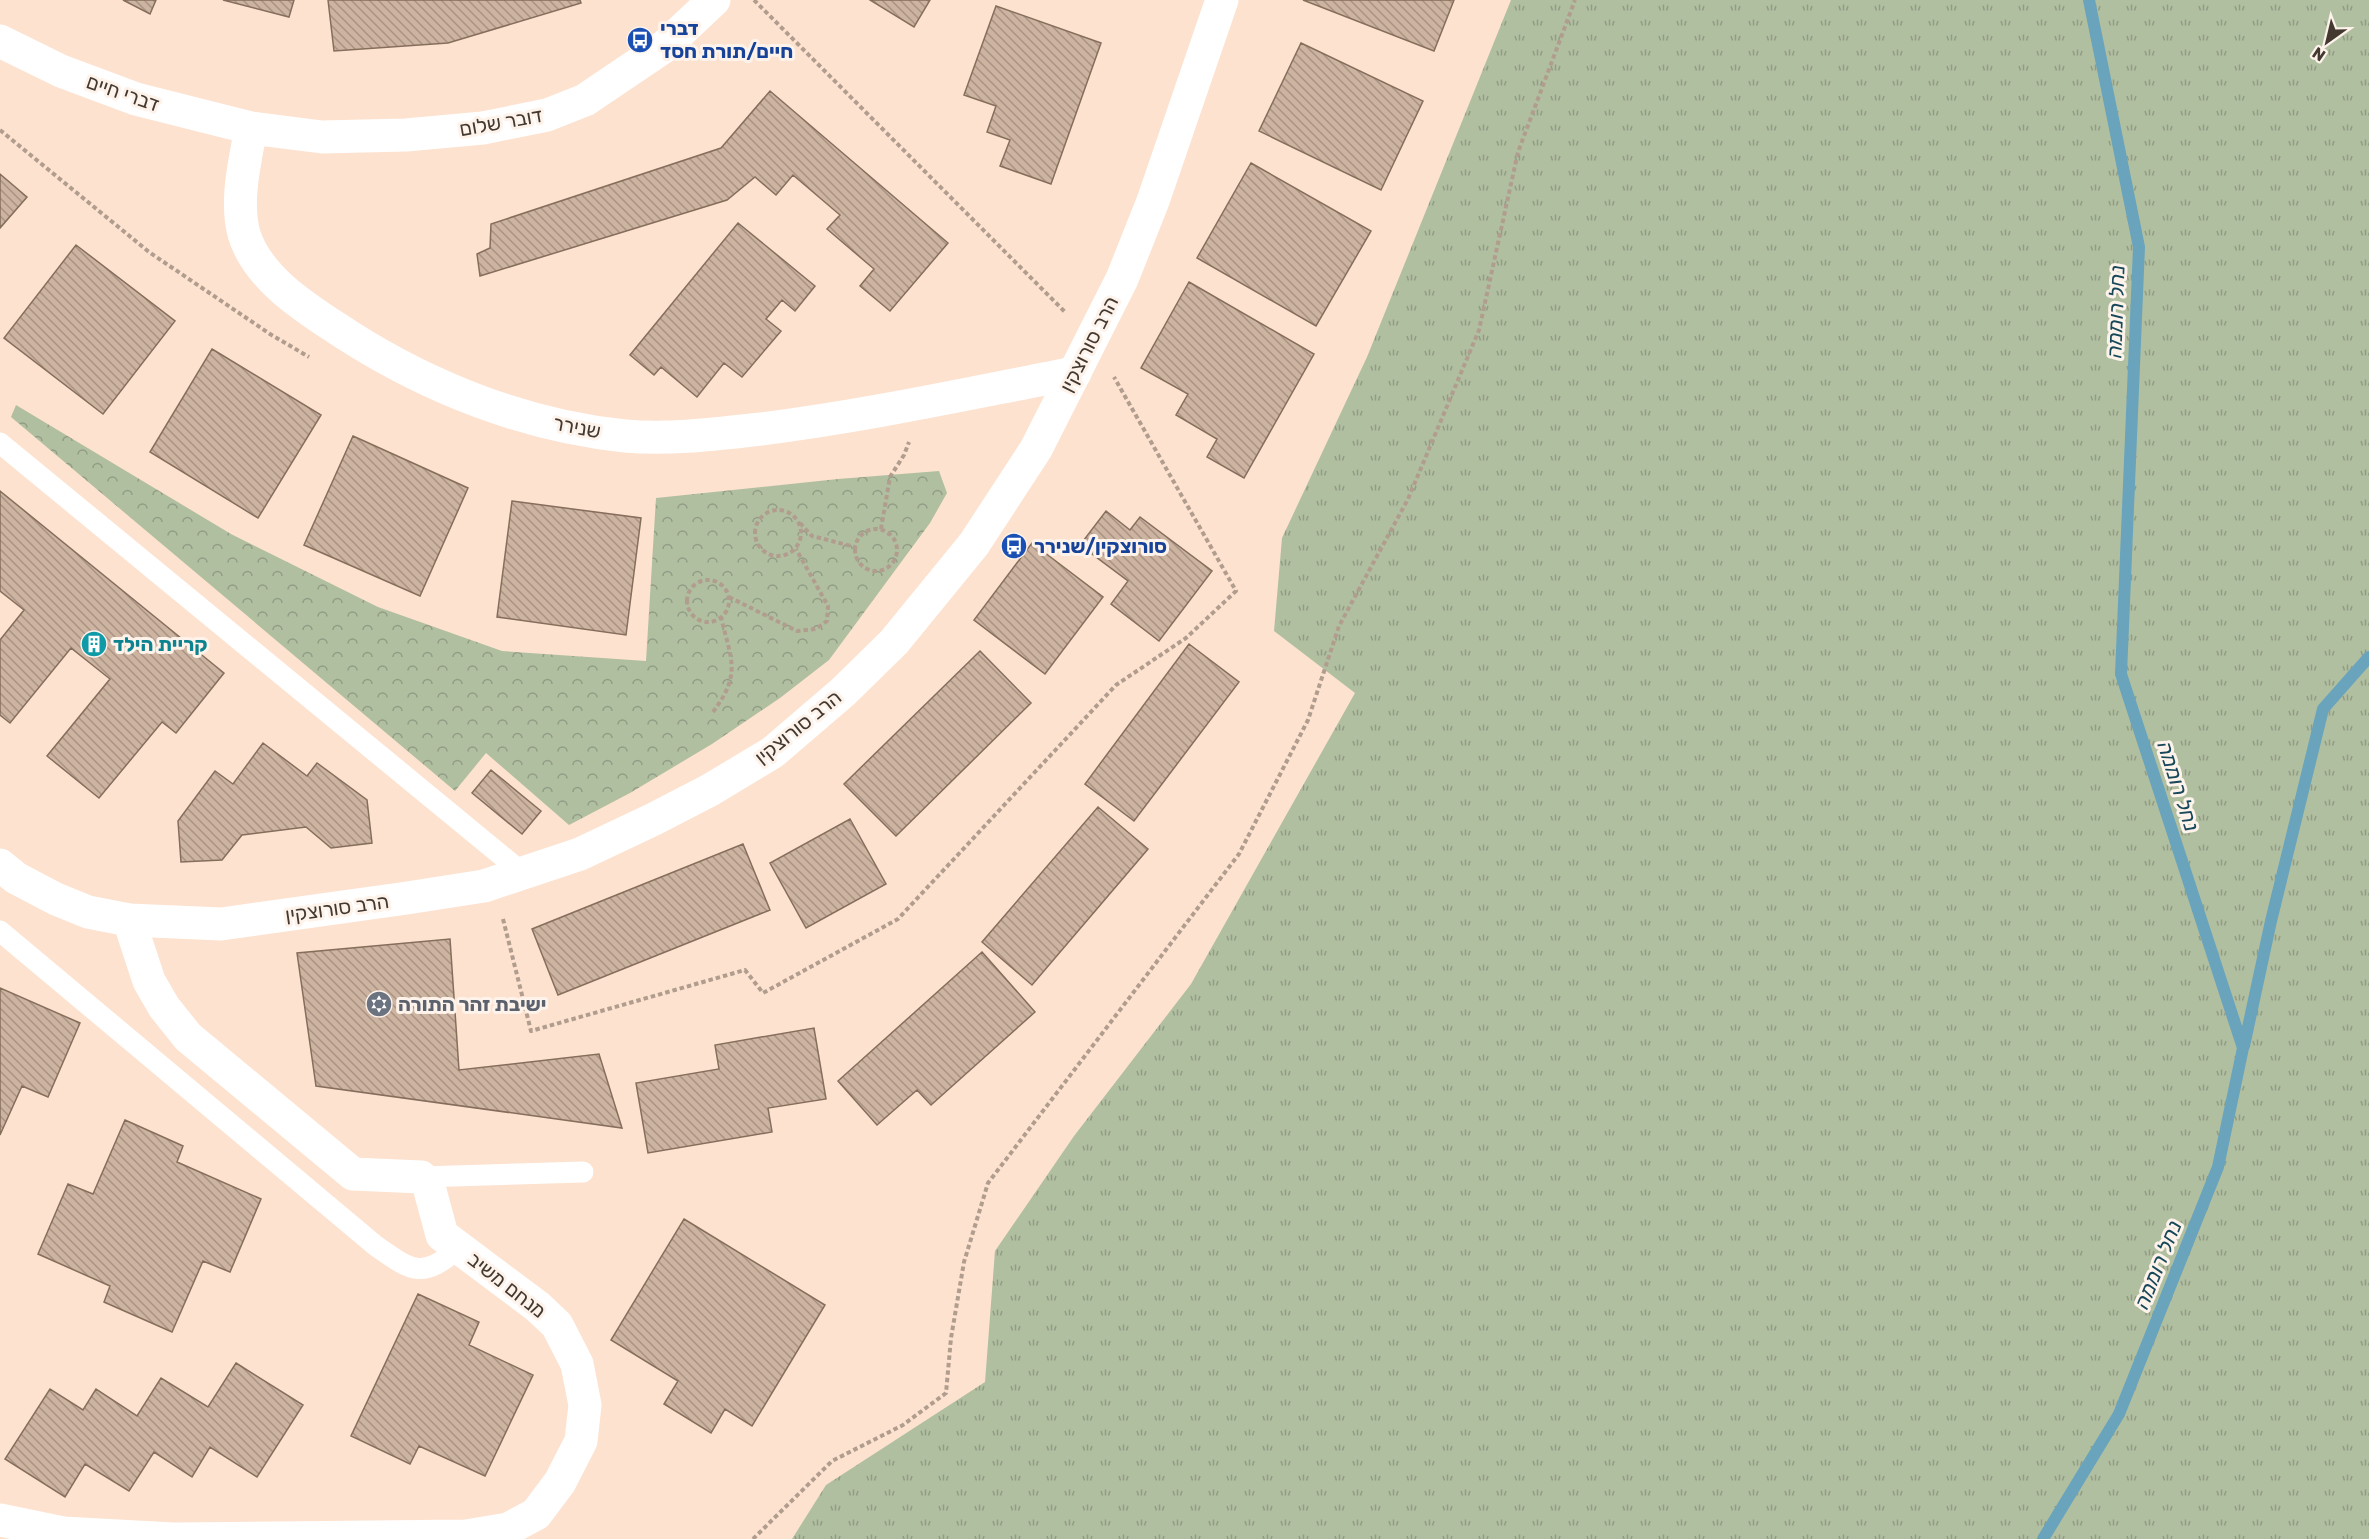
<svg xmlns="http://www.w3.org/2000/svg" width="2369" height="1539" viewBox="0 0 2369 1539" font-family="Rubik,Heebo,sans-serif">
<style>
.grass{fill:url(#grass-tufts)}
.forest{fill:url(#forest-crowns)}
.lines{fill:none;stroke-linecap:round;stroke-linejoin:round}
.stream{stroke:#69a4bc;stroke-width:12}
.building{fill:url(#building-back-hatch);stroke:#856e5c;stroke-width:1.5}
.path{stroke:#b19d8e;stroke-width:4;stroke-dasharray:4.5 3;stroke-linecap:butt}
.service{stroke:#fff;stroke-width:21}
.minor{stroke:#fff;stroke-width:33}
.tertiary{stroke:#fff;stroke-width:33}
.labels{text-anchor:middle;stroke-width:6;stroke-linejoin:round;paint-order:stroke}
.transit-label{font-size:20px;font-weight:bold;fill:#164399;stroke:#fef3eb;text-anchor:start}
.street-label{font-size:20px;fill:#433931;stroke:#fef3eb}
.culture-label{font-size:20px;font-weight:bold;fill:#0d838f;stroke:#fef3eb;text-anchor:start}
.worship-label{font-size:20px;font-weight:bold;fill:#5b616d;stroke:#fef3eb;text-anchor:start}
.water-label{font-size:21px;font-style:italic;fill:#16485a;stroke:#fef3eb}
</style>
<defs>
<pattern id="grass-tufts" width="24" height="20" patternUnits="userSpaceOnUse" patternTransform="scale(1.5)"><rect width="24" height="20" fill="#b1bfa1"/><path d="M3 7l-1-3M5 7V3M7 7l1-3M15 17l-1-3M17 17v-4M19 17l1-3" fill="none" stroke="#929c84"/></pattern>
<pattern id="forest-crowns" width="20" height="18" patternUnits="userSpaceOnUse" patternTransform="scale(1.5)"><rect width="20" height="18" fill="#b1bfa1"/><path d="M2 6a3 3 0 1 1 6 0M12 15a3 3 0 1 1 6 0" fill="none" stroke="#929c84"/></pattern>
<pattern id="building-back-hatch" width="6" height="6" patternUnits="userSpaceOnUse" patternTransform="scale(1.5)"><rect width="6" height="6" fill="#cdb4a1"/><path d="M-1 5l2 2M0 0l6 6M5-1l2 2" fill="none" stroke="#a89384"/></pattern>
</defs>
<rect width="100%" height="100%" fill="#fde2cf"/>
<!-- grass -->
<path class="grass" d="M 1511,0 L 2369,0 L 2369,1539 L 792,1539 L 826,1485 L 985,1382 L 995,1251 L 1074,1136 L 1191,984 L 1355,693 L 1274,631 L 1282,538 L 1367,357 Z"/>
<!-- forest -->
<path class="forest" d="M 16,405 L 231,534 L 378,607 L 502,651 L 646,661 L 656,498 L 838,479 L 939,471 L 947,493 L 930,523 L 829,660 L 780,698 L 712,744 L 630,793 L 569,825 L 486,753 L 455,791 L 11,417 Z"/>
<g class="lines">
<!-- stream -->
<path class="stream" d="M 2244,1046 L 2271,921 L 2323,709 L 2369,657
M 2043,1539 L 2119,1414 L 2218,1167 L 2243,1048 L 2121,674 L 2139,247 L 2089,0"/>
</g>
<!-- building -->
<path class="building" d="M 123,0 L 156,0 L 150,14 Z
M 223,0 L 294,0 L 289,17 Z
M 328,0 L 580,0 L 581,3 L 448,43 L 334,51 Z
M 870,0 L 930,0 L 914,27 Z
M 1303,0 L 1454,0 L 1434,51 Z
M 996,6 L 1101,43 L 1051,184 L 1000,166 L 1010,140 L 987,132 L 996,106 L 964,95 Z
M 1301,43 L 1423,101 L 1381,190 L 1259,131 Z
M 770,91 L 948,243 L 890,311 L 860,286 L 874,269 L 827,229 L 840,215 L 793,175 L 776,195 L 755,177 L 727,200 L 480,276 L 477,254 L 490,248 L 491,224 L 721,148 Z
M 1251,163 L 1371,231 L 1316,326 L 1197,258 Z
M 0,174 L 27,197 L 0,228 Z
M 738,223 L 815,286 L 795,311 L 782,300 L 766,319 L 781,331 L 742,377 L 724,363 L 697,397 L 661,367 L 654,375 L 630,355 Z
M 76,245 L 175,321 L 103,414 L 4,338 Z
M 1189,282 L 1314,354 L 1244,478 L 1207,457 L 1217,439 L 1176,415 L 1188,394 L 1141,368 Z
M 212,349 L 321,415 L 258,518 L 150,452 Z
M 353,436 L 468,488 L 420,596 L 304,545 Z
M 0,491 L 224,673 L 176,733 L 162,722 L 99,798 L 47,756 L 110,679 L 71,648 L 10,723 L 0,715 L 0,640 L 24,610 L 0,591 Z
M 512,501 L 641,518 L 626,635 L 497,617 Z
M 1106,511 L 1130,530 L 1140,517 L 1212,571 L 1159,641 L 1111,604 L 1128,581 L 1080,545 Z
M 1032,543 L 1103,597 L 1045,674 L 974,620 Z
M 1189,644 L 1239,682 L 1134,821 L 1085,784 Z
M 980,651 L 1031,703 L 896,836 L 844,784 Z
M 263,743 L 307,776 L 317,763 L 367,800 L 372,843 L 331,848 L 306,827 L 242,835 L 222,860 L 181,862 L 178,821 L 215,771 L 233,784 Z
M 491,770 L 541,811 L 522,834 L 472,793 Z
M 1098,807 L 1148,849 L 1032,985 L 982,942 Z
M 850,819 L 886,884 L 806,928 L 770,863 Z
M 743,844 L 770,910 L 558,995 L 532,929 Z
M 450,939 L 459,1070 L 599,1054 L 622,1128 L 316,1086 L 297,953 Z
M 982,952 L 1035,1012 L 931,1105 L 917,1090 L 877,1125 L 838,1081 Z
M 0,988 L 80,1023 L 48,1097 L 22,1086 L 0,1135 Z
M 814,1028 L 826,1099 L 768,1108 L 772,1132 L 648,1153 L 636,1083 L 719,1069 L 715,1045 Z
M 125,1120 L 183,1146 L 177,1162 L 261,1199 L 230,1272 L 203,1261 L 172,1332 L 104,1302 L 110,1286 L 38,1254 L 68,1184 L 93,1194 Z
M 684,1219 L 825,1305 L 752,1426 L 725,1409 L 711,1433 L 664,1404 L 678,1381 L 611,1340 Z
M 418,1294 L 479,1322 L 469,1345 L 533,1375 L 485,1476 L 419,1446 L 410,1464 L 351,1436 Z
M 236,1363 L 303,1405 L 257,1477 L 210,1447 L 192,1477 L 154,1452 L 129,1491 L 85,1464 L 65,1497 L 5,1459 L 50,1389 L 83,1410 L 96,1389 L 137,1416 L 161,1378 L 208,1407 Z"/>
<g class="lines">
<!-- path -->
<path class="path" d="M 754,0 L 1065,312
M 0,130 L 149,252 L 270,334 L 309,357
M755 533a23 23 0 1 1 46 0a23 23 0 1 1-46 0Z
M 800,523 L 812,536 L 855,547
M855 550a21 21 0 1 1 42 0a21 21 0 1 1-42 0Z
M 881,529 L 890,477 L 904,455 L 909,442
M687 601a21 21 0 1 1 42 0a21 21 0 1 1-42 0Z
M 729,597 L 797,631 L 816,629 L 827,621 L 828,606 L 796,549
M 713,712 C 742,673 731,660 721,617
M 503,919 L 531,1031 L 745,970 L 763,993 L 898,919 L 1116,685 L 1186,638 L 1236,591 L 1114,377
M 753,1539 L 832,1461 L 903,1425 L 946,1393 L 951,1338 L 964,1262 L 988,1183 L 1239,854 L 1308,720 L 1339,626 L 1408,499 L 1479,330 L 1518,152 L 1575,0"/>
<!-- service -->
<path class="service" d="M 0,443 L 524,874
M 0,931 L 376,1246 C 413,1272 422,1279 459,1248
M 421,1177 L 583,1172"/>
<!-- minor -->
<path class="minor" d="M 0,41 L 61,71 L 136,99 L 251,128 L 322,137 L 406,135 L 483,128 L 547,115 L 585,100 L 665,46 L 714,0
M 251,128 C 245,161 235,201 244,234 C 258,280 309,310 347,335 C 430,388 526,426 625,436 C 670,440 716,434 761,429 C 866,416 970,393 1075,373
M 0,1520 L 63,1533 L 173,1539 L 466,1536 L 508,1529 L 536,1514 L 560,1482 L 581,1441 L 585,1405 L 577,1364 L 557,1325 L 538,1307 L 442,1235 L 428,1183 L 421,1177 L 353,1174 L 188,1037 L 164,1007 L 149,981 L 129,920"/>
<!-- tertiary -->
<path class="tertiary" d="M 0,865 L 16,878 L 56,899 L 88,912 L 129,920 L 221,924 L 407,898 L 484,886 L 580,854 L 654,819 L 710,790 L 773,752 L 843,692 L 894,642 L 974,544 L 1036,449 L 1122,279 L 1153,201 L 1222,0"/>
</g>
<!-- icons -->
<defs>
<symbol id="bus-disc" viewBox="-11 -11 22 22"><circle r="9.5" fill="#1a4fb4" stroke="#fef3eb"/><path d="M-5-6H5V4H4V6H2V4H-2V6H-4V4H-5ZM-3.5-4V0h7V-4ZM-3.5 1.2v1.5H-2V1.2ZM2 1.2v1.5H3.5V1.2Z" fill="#fff"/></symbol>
<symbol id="building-disc" viewBox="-11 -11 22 22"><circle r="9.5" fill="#0f9aa8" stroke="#fef3eb"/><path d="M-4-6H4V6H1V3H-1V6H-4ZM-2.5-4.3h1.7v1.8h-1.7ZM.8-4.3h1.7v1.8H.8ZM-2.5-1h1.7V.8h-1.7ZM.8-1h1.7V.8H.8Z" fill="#fff"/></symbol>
<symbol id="synagogue-disc" viewBox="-11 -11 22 22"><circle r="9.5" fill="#6b7280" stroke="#fef3eb"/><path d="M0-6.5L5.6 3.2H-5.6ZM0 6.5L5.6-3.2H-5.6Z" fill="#fff"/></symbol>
</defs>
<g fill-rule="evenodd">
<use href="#bus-disc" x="625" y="25" width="30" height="30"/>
<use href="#bus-disc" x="999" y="531" width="30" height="30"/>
<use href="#building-disc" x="79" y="629" width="30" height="30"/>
<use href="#synagogue-disc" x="364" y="989" width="30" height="30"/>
</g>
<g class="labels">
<!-- transit labels -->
<g class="transit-label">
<text x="660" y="35">דברי<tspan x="660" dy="23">חיים/תורת חסד</tspan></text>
<text x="1034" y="553">סורוצקין/שנירר</text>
</g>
<!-- street labels -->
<g class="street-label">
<text transform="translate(123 93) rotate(19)" y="7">דברי חיים</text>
<text transform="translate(501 122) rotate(-10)" y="7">דובר שלום</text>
<text transform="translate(1089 344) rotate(-63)" y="7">הרב סורוצקין</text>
<text transform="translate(577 427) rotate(11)" y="7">שנירר</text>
<text transform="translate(798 727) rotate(-39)" y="7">הרב סורוצקין</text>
<text transform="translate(337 908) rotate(-8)" y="7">הרב סורוצקין</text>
<text transform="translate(507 1285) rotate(38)" y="7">מנחם משיב</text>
</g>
<!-- culture labels -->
<g class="culture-label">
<text x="113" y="651">קריית הילד</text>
</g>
<!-- worship labels -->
<g class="worship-label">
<text x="398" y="1011">ישיבת זהר התורה</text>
</g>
<!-- water labels -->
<g class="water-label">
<text transform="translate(2116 312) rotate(-88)" y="7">נחל רוממה</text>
<text transform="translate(2178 786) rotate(72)" y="7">נחל רוממה</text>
<text transform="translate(2158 1265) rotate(-68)" y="7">נחל רוממה</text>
</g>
</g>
<!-- north arrow -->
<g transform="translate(2327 42) rotate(214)" stroke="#fef3eb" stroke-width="4.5" paint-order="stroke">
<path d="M0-4.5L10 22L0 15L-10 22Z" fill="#433931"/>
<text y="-9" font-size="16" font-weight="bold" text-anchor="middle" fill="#433931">N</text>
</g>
</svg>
